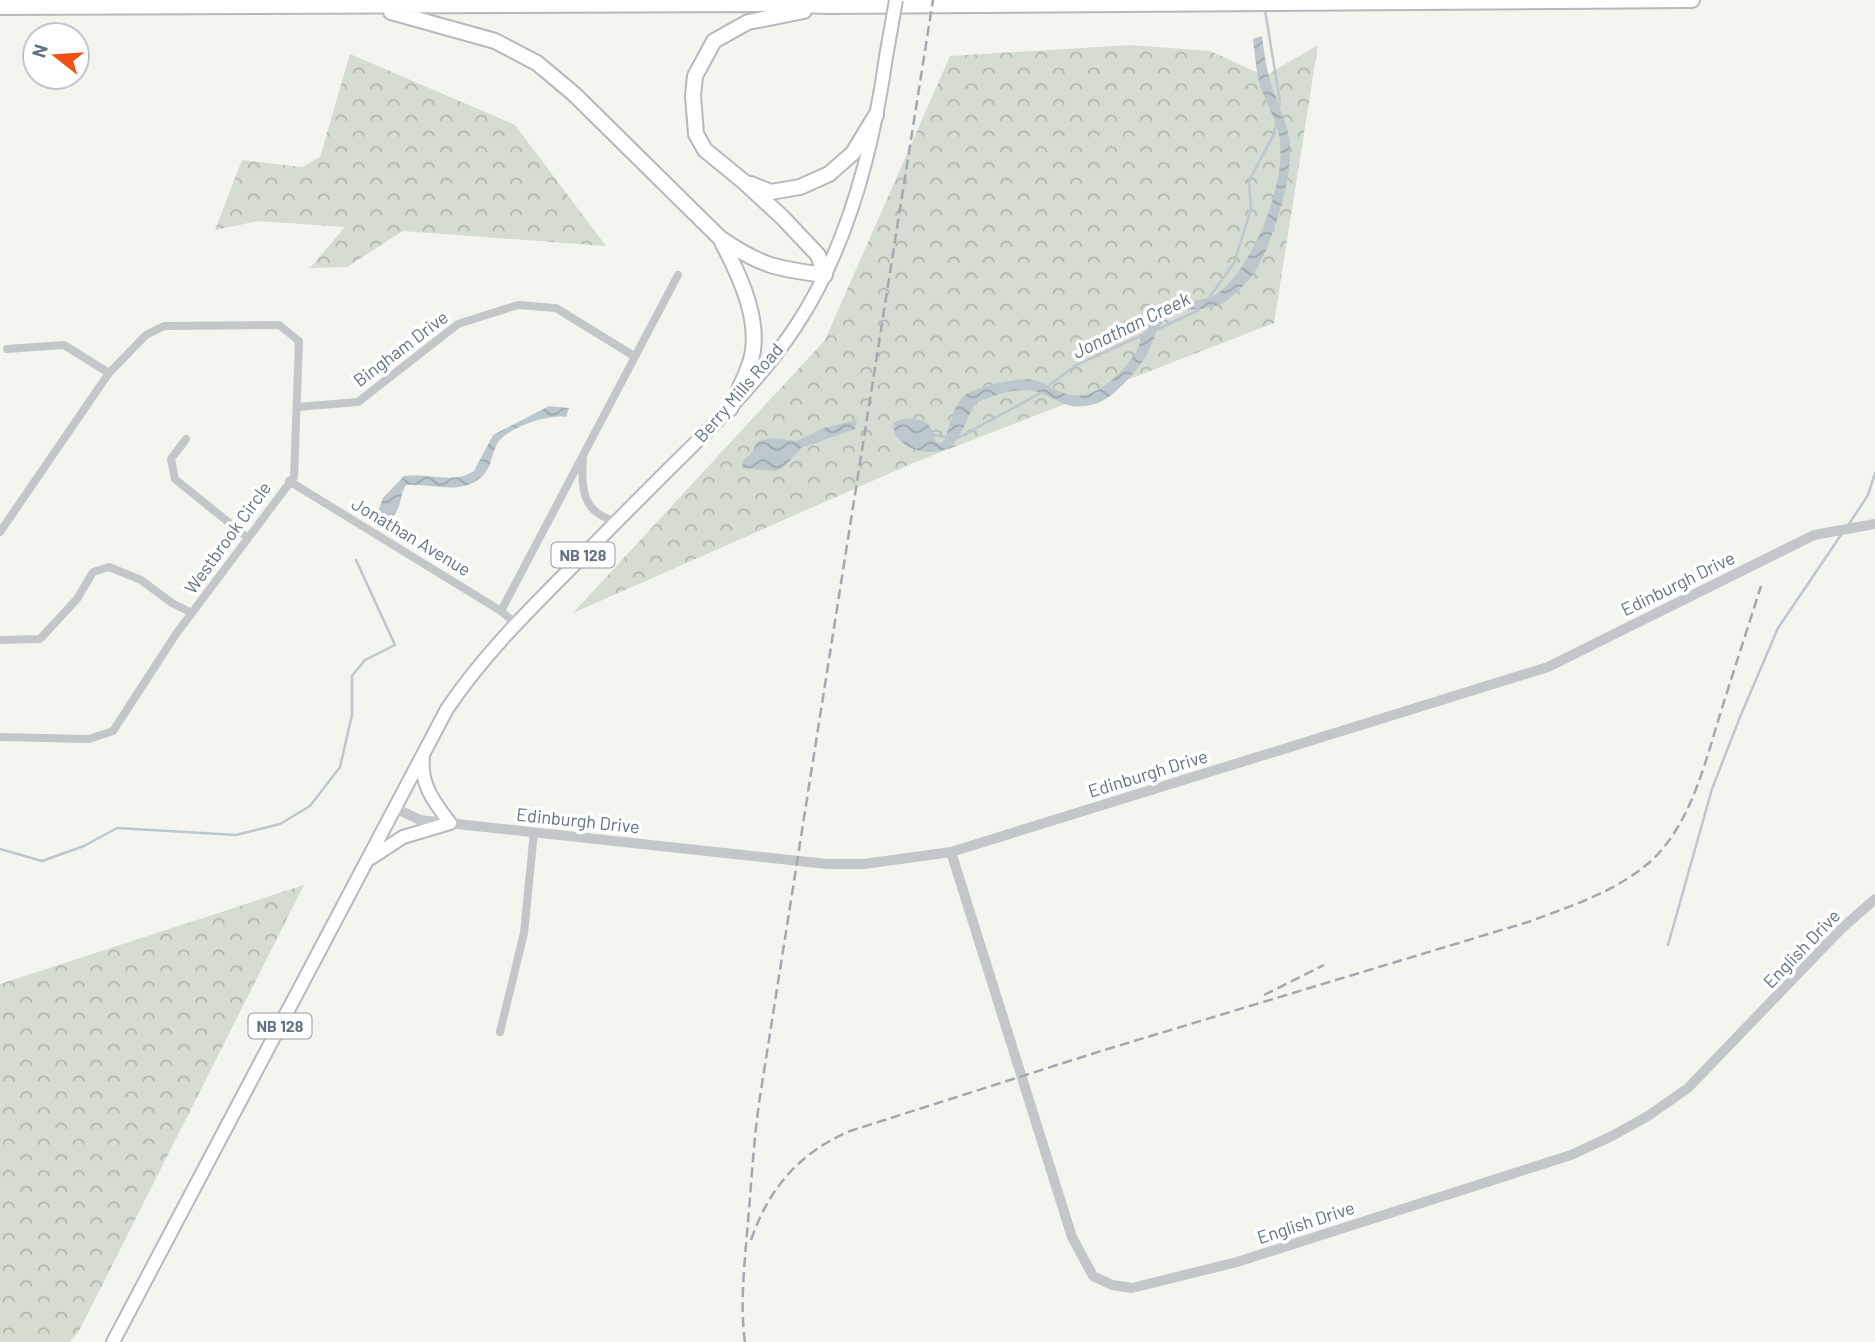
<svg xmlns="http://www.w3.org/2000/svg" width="1875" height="1342" viewBox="0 0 1875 1342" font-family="Barlow,sans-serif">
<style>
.forest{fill:url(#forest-crowns)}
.water{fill:url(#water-waves)}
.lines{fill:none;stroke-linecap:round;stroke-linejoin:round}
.stream{stroke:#bcc8cd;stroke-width:2.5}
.primary-casing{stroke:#b6babe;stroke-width:16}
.motorway-casing{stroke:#b5b9bc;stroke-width:18}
.minor{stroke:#c3c7ca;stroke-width:8}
.tertiary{stroke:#c3c7ca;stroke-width:10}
.primary{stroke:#fff;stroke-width:12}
.motorway{stroke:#fff;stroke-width:14}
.rail{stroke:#a3a9af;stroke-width:2.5;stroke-dasharray:10 5;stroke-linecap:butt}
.primary-bridge-casing{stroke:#b6babe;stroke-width:16;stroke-linecap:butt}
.primary-bridge{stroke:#fff;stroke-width:12}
.labels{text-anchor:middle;stroke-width:7;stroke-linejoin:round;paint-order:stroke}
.shield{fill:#fff;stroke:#909da9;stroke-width:2}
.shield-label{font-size:16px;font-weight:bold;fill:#617384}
.street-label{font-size:18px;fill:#617384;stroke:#fff}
.water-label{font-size:19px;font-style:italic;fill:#5d7681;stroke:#fff}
</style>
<defs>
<pattern id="forest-crowns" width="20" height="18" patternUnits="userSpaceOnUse" patternTransform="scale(1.75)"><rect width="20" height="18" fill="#d5dcd1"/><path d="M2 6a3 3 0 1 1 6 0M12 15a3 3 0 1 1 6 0" fill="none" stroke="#b0b7af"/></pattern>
<pattern id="water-waves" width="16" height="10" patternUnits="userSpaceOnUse" patternTransform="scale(1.75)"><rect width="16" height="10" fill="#bcc8cd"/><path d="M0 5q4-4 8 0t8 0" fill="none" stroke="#9ca7ac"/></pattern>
</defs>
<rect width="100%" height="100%" fill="#f5f5f0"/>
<!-- forest -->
<path class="forest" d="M 1130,45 L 1210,51 L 1265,76 L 1318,45 L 1274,323 L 913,463 L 573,613 L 825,340 L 950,56 Z
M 350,54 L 515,125 L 606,246 L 403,231 L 347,267 L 310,268 L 345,227 L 258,221 L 215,230 L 242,160 L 302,167 L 320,157 Z
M 304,885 L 79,1331 L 70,1342 L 0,1342 L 0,984 Z"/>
<!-- water -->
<path class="water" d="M 1262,36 C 1264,52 1266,68 1271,83 C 1277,104 1290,127 1290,149 C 1291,181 1275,232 1261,261 C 1254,276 1239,292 1226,301 C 1208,314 1180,305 1166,318 C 1156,327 1153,344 1146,356 C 1138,370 1113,398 1098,403 C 1062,415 1056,393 1027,390 C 1012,389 989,397 976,403 C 967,416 962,438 950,447 C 931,459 893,449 893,423 C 904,416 925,416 932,430 C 934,434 934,438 936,442 L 941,443 L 945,439 C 950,426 953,406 964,396 C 973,387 1023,376 1035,380 C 1050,385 1067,399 1084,395 C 1106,390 1124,370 1136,352 C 1143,340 1145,325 1154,314 C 1172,294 1199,307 1218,293 C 1253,268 1289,178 1279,135 C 1275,118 1266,102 1260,86 C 1256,71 1255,54 1253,39 Z
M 549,406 L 569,408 L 566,417 C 548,414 506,428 497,444 C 490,457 492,472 476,481 C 455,494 429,483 406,485 C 400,494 401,510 392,517 C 389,520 385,521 383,523 L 375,519 L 383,498 L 404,476 C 428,472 453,485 474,471 L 493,435 Z
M 857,420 L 855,429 L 801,448 L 784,467 L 775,471 L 742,468 L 744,459 L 750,455 L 758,441 L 772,438 L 797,441 L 824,428 Z"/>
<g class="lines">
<!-- stream -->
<path class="stream" d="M 1265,10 L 1280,102 L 1278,110
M 1208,299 L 1234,263 L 1251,209 L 1249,181 L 1274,134 L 1276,124
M 1158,329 L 1199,310
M 1047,387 L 1076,365 L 1145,334
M 932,435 L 946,437
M 953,439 L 956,439 L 1039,394
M 1849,524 L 1868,495 L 1875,473
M 0,849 L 42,861 L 84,846 L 117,828 L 236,835 L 280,824 L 310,806 L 340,767 L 352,715 L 352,676 L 365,660 L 395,645 L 356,560
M 1668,945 L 1712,789 L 1740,717 L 1778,628 L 1843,532"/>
<defs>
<path id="primary" d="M 371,858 L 403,837 L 450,823 C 435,803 420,785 423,758
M 113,1342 L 447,709 C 482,657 525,614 569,570 C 602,536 636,502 670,468 C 715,424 761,379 796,326 C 848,247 873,149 886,57"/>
<path id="motorway" d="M 0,7 L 760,4 L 830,6 L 1692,0
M 391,12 L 495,41 L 537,63 L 574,94 L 720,238 C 761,266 777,269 825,275 L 818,255 L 782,217 L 743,181 L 705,150 L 696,134 L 693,96 L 695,76 L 714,41 L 748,22 L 804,11
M 751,184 L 771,192 L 800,187 L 829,174 L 853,153 L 876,115
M 722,242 C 740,276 763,324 750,363 C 745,379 736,394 730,409"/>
</defs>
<!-- primary casing -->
<use href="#primary" class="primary-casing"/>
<!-- motorway casing -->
<use href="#motorway" class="motorway-casing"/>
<!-- minor -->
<path class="minor" d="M 7,349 L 64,345 L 109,373
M 297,407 L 358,402 L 458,324 L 518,305 L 556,308 L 634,356
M 186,439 L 171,459 L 175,479 L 248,538
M 583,456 C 582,474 580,498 595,511 C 600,516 609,519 615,522
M 289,481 L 501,611 L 515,623
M 0,532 L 109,373 L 146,335 L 164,326 L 279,325 L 299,341 L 294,477 L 176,634 L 113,731 L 89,739 L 0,737
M 501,611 L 678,275
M 0,640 L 40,639 L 77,599 L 93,572 L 109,567 L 141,580 L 172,603 L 192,613
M 500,1032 L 524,933 L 534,832"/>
<!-- tertiary -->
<path class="tertiary" d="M 395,808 L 420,820 L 827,864 L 864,864 L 951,852 L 1548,667 L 1814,535 L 1875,524
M 951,852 L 1072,1237 L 1093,1276 L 1112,1285 L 1132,1288 L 1237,1262 L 1571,1155 L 1612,1136 L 1648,1116 L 1688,1088 L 1841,929 L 1875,899"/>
<!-- primary -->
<use href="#primary" class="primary"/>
<!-- motorway -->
<use href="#motorway" class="motorway"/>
<!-- rail -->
<path class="rail" d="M 1264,995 L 1324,965
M 751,1240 C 769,1188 799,1153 850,1131 L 1101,1051 L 1528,922 C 1571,906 1616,892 1651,861 C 1692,823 1706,759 1722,708 C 1735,667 1748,627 1761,586
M 745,1342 C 740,1306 744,1270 747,1233 C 751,1190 753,1147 759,1103 L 933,0"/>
<defs>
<path id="primary-bridge" d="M 886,57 L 896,0"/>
</defs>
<!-- primary-bridge casing -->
<use href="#primary-bridge" class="primary-bridge-casing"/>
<!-- primary-bridge -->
<use href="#primary-bridge" class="primary-bridge"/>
</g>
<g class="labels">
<!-- shield labels -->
<g class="shield">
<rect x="551.5" y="542.5" width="63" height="25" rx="5"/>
<rect x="248.5" y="1013.5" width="63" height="25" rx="5"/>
</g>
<g class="shield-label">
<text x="583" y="561">NB 128</text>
<text x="280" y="1032">NB 128</text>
</g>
<!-- street labels -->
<g class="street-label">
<text transform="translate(401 349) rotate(-37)" y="6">Bingham Drive</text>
<text transform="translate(739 393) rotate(-49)" y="6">Berry Mills Road</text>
<text transform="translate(411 537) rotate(31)" y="6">Jonathan Avenue</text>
<text transform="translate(228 538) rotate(-54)" y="6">Westbrook Circle</text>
<text transform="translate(1678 584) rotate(-26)" y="6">Edinburgh Drive</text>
<text transform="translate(1148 774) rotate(-17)" y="6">Edinburgh Drive</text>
<text transform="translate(578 821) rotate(6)" y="6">Edinburgh Drive</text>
<text transform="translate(1802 949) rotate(-46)" y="6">English Drive</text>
<text transform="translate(1306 1223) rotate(-18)" y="6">English Drive</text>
</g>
<!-- water labels -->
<g class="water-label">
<text transform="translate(1131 325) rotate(-26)" y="7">Jonathan Creek</text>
</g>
</g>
<!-- north arrow -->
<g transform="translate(56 56) rotate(287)"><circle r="33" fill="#ffffff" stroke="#c0c7ce" stroke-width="2"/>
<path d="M0-5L12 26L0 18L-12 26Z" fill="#f05115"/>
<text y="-10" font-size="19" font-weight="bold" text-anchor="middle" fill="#617384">N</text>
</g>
</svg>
